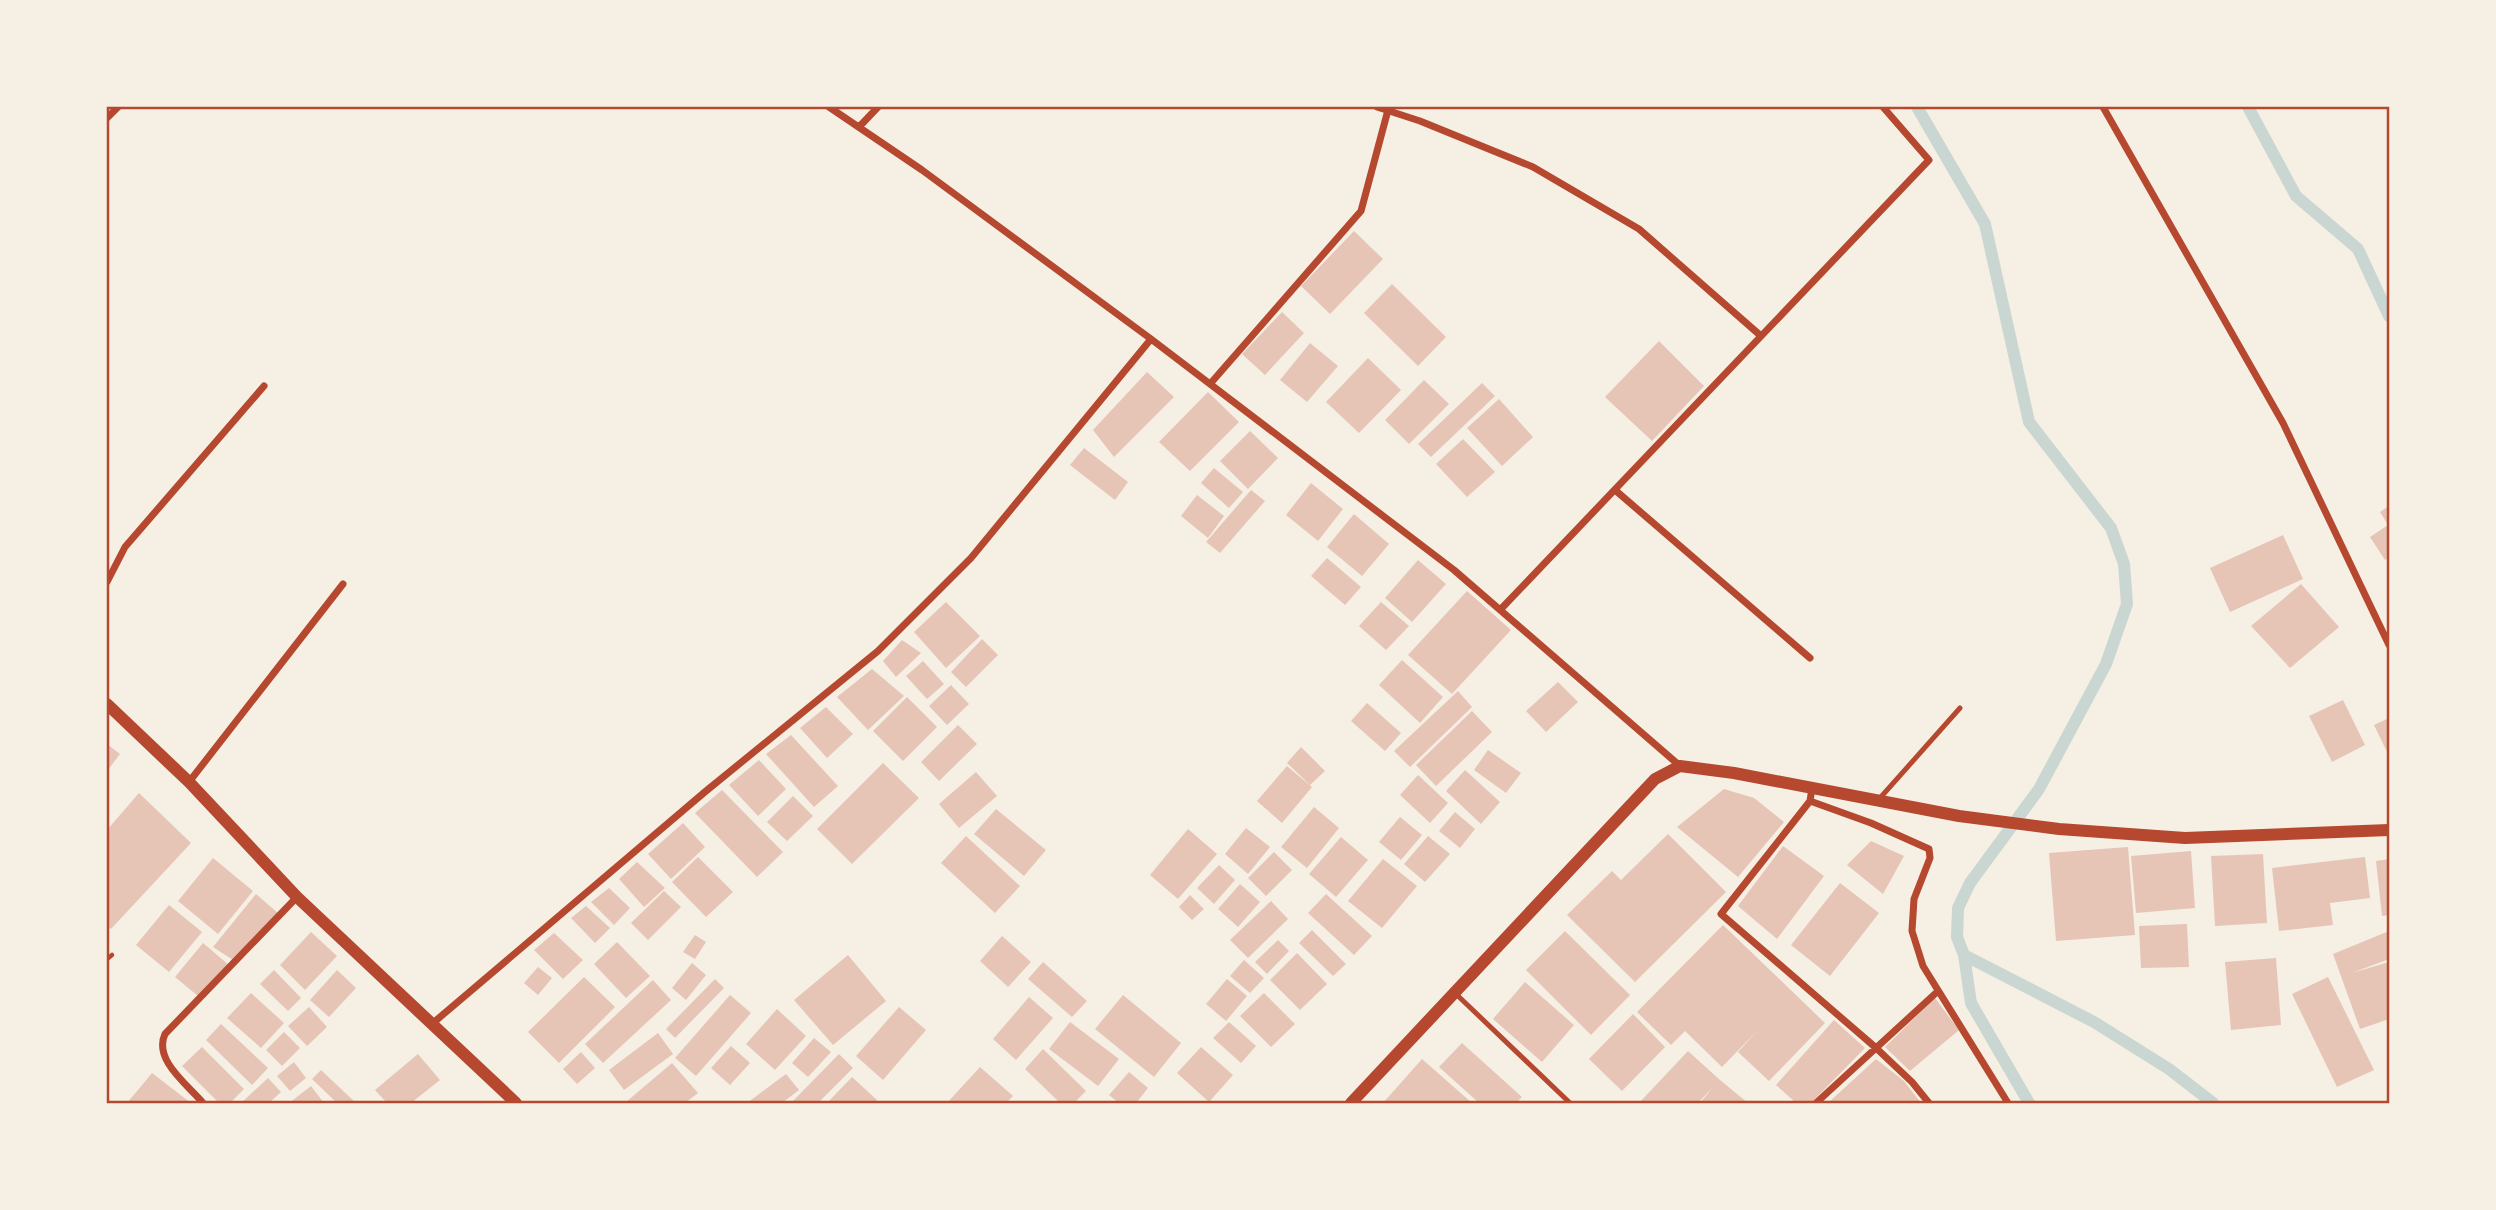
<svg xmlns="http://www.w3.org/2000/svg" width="2496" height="1210" viewBox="0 0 2496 1210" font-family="Helvetica,sans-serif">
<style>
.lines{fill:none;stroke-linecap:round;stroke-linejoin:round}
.stream{stroke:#c9d6d2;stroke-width:12}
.building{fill:#e6c5b7}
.path{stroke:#b5482f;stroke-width:4.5}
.service{stroke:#b5482f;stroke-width:5}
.minor{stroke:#b5482f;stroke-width:7}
.tertiary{stroke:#b5482f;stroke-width:12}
.neatline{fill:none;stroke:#b5482f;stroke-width:2.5}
</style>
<rect width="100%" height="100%" fill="#f6efe4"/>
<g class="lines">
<!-- stream -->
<path class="stream" d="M 1917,107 L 1985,224 L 2029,422 L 2111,528 L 2124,564 L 2127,604 L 2106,664 L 2039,789 L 1970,883 L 1958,908 L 1957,937 L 1964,955 L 1971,1003 L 2029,1103
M 2248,107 L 2296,196 L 2358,249 L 2389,316
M 1964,955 L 2094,1022 L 2169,1069 L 2213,1103"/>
</g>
<!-- building -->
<path class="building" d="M 1354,231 L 1383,259 L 1330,314 L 1301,286 Z
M 1392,284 L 1446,337 L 1418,366 L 1364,313 Z
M 1282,312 L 1304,333 L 1265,375 L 1242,354 Z
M 1659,341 L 1704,386 L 1652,441 L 1605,397 Z
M 1310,343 L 1338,366 L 1307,402 L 1280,380 Z
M 1368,358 L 1401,390 L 1359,433 L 1326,402 Z
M 1147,372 L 1174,397 L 1114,457 L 1093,430 Z
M 1424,380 L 1449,404 L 1409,444 L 1385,420 Z
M 1482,383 L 1495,396 L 1431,457 L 1418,444 Z
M 1208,392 L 1239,422 L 1190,471 L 1159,442 Z
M 1499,399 L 1533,437 L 1502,466 L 1467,428 Z
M 1250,431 L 1278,458 L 1248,489 L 1220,461 Z
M 1463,439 L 1495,472 L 1467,497 L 1436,464 Z
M 1084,448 L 1128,482 L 1115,500 L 1070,465 Z
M 1214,468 L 1243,492 L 1229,508 L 1201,483 Z
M 1311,483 L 1343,509 L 1318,541 L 1286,515 Z
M 1251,490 L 1265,501 L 1220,553 L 1206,542 Z
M 1197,495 L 1224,516 L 1208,538 L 1181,516 Z
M 2389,506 L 2389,557 L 2385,560 L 2370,537 L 2388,525 L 2380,512 Z
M 1354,514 L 1389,544 L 1362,576 L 1327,547 Z
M 2283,535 L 2303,579 L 2230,612 L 2210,568 Z
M 1327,558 L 1361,587 L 1345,605 L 1311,576 Z
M 1418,560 L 1446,584 L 1412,622 L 1385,598 Z
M 2301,584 L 2339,627 L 2290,668 L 2251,626 Z
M 1467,591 L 1511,630 L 1452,694 L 1408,655 Z
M 946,602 L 980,636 L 946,668 L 914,632 Z
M 1381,602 L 1409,626 L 1386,650 L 1359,626 Z
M 982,639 L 998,655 L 966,687 L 951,672 Z
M 902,640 L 921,653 L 896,677 L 883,661 Z
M 1402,660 L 1443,697 L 1420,723 L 1379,685 Z
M 923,661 L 944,684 L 927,699 L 906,676 Z
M 872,669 L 904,696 L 868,730 L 837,697 Z
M 1558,682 L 1578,702 L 1546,732 L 1526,711 Z
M 951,685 L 969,704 L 947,725 L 929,706 Z
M 1458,691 L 1472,707 L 1410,767 L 1394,751 Z
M 907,697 L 937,727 L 903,761 L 873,731 Z
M 2343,700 L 2365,745 L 2332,762 L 2309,716 Z
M 1367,703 L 1401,733 L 1385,751 L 1351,721 Z
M 826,707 L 853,734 L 827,758 L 800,728 Z
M 1472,711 L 1492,732 L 1436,786 L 1416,765 Z
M 2389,718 L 2389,756 L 2374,725 Z
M 958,725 L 977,744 L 939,781 L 921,762 Z
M 791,735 L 838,786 L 814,807 L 766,754 Z
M 107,744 L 120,754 L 107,771 Z
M 1301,747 L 1325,771 L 1310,785 L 1287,763 Z
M 1488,750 L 1521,773 L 1506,793 L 1474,770 Z
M 759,760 L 786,789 L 758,816 L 729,785 Z
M 883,763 L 919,798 L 852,864 L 817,829 Z
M 1287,766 L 1312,787 L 1282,823 L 1257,801 Z
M 1465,770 L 1500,802 L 1481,824 L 1446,791 Z
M 976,772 L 997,796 L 959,828 L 939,804 Z
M 1418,775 L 1448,803 L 1430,823 L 1400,795 Z
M 1724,789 L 1754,798 L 1784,822 L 1738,877 L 1677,827 Z
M 722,790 L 783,852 L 757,877 L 695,813 Z
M 139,793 L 191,843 L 111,929 L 107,925 L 107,830 Z
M 793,796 L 813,816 L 787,841 L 767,822 Z
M 1314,807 L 1339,828 L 1307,868 L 1281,847 Z
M 996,809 L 1046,850 L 1024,876 L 974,834 Z
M 1455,812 L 1475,829 L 1460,848 L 1439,831 Z
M 1400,817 L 1422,835 L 1401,860 L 1379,842 Z
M 683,823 L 705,847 L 671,879 L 648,854 Z
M 1246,828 L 1270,847 L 1248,874 L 1225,854 Z
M 1188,829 L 1217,854 L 1178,899 L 1150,875 Z
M 1668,834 L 1726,892 L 1635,982 L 1567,915 L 1612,871 L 1621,880 Z
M 966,836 L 1020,886 L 995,913 L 941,863 Z
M 1428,836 L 1450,854 L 1425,882 L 1404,864 Z
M 1341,837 L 1368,860 L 1336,897 L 1309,874 Z
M 1871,841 L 1904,856 L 1883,894 L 1847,865 Z
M 1783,846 L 1824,876 L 1777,939 L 1738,906 Z
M 2128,847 L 2135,935 L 2056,941 L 2049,853 Z
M 2191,851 L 2195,908 L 2136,913 L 2131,856 Z
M 1274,852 L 1292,870 L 1266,896 L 1248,878 Z
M 2263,854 L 2267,923 L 2215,926 L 2211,856 Z
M 698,857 L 733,892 L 706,917 L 672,882 Z
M 2365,857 L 2370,898 L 2330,903 L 2333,925 L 2279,931 L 2272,868 Z
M 213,858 L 253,891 L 218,934 L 178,901 Z
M 1383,859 L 1417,886 L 1382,928 L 1348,901 Z
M 2389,859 L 2389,915 L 2382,916 L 2376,861 Z
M 637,862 L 665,888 L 644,907 L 619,879 Z
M 1219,865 L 1235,880 L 1214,904 L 1197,888 Z
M 1840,883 L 1879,913 L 1830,976 L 1791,945 Z
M 1240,884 L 1260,902 L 1238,927 L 1218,909 Z
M 609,888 L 630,908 L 614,925 L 591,902 Z
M 664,891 L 681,907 L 648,940 L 631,923 Z
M 256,894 L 279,914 L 233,960 L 213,947 Z
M 1326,894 L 1372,936 L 1354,955 L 1308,913 Z
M 1190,895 L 1204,909 L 1192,920 L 1179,907 Z
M 1271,901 L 1288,919 L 1248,958 L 1230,940 Z
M 169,905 L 202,932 L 169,972 L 136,945 Z
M 586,906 L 610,928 L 595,943 L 571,918 Z
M 2187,924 L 2189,967 L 2141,968 L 2139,926 Z
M 1723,925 L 1825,1023 L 1769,1081 L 1738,1052 L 1758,1030 L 1722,1067 L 1685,1031 L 1671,1045 L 1637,1012 Z
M 1312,930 L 1346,964 L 1333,976 L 1299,943 Z
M 1565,931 L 1630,995 L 1591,1035 L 1526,970 Z
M 2389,931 L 2389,959 L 2352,973 L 2389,962 L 2389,1019 L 2360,1029 L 2333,954 Z
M 311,932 L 337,956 L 305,990 L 280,965 Z
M 554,933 L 583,960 L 563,979 L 534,950 Z
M 695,935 L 706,942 L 695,959 L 683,952 Z
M 1002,936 L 1031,962 L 1008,987 L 980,961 Z
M 1278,940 L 1289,951 L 1267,974 L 1255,962 Z
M 617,942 L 650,976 L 626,998 L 594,964 Z
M 203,943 L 230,966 L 198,996 L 175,977 Z
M 1297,953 L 1327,984 L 1300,1010 L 1270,980 Z
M 848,955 L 886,1001 L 833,1045 L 794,1000 Z
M 2276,958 L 2281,1025 L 2231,1030 L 2225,962 Z
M 1244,960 L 1264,978 L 1250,993 L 1230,976 Z
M 1043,962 L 1087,1001 L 1072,1017 L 1028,979 Z
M 692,963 L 706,975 L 686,1000 L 672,988 Z
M 538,967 L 552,978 L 538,995 L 524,983 Z
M 274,970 L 301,998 L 288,1011 L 260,984 Z
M 337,970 L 356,988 L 329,1017 L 310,1000 Z
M 584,977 L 615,1007 L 559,1063 L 528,1032 Z
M 2328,977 L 2374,1070 L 2337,1087 L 2292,994 Z
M 715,979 L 724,988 L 675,1038 L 666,1029 Z
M 1227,979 L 1247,996 L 1226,1021 L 1206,1004 Z
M 653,980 L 671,1000 L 603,1063 L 585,1044 Z
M 1525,982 L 1574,1025 L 1542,1062 L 1493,1019 Z
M 251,993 L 284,1023 L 261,1048 L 227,1018 Z
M 1264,993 L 1295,1024 L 1271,1047 L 1240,1016 Z
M 730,995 L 751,1013 L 696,1076 L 675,1058 Z
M 1123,995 L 1181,1043 L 1154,1077 L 1095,1029 Z
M 1029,997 L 1053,1018 L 1016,1060 L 993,1039 Z
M 1935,998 L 1959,1030 L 1910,1071 L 1885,1047 Z
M 309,1007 L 327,1027 L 307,1046 L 288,1026 Z
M 899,1007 L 926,1030 L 883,1080 L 856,1056 Z
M 777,1009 L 806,1036 L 775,1070 L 746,1044 Z
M 1633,1014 L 1665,1047 L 1622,1091 L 1589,1059 Z
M 1834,1020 L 1865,1048 L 1811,1103 L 1796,1103 L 1776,1085 Z
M 1070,1022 L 1119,1059 L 1098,1086 L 1049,1049 Z
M 1229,1022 L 1256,1046 L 1241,1063 L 1213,1038 Z
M 221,1024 L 268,1068 L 252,1085 L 206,1040 Z
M 284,1032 L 300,1048 L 282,1066 L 266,1050 Z
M 658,1033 L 673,1054 L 624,1090 L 609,1070 Z
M 814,1038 L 831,1052 L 808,1077 L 792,1063 Z
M 1462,1043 L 1522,1097 L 1516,1103 L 1479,1103 L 1439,1067 Z
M 731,1046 L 750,1063 L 730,1085 L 711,1068 Z
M 202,1047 L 244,1089 L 230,1103 L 219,1103 L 182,1066 Z
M 1201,1047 L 1233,1075 L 1209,1102 L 1177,1073 Z
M 1043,1049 L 1086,1091 L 1074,1103 L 1060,1103 L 1025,1069 Z
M 1688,1051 L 1720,1080 L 1748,1103 L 1700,1103 L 1713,1087 L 1698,1103 L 1639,1103 Z
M 581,1052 L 595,1068 L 577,1084 L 563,1069 Z
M 418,1054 L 440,1080 L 411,1103 L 387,1103 L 375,1090 Z
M 839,1054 L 853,1068 L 818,1103 L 791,1103 Z
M 1422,1059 L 1472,1103 L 1383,1103 Z
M 1876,1059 L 1904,1081 L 1921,1103 L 1828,1103 Z
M 294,1062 L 306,1078 L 290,1091 L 277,1076 Z
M 672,1063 L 698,1093 L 685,1103 L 626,1102 Z
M 980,1067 L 1013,1096 L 1006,1103 L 947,1103 Z
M 321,1070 L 356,1103 L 337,1103 L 312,1079 Z
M 1129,1072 L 1148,1088 L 1136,1103 L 1119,1103 L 1109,1095 Z
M 152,1073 L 191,1103 L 127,1103 Z
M 786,1074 L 799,1090 L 782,1103 L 747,1103 Z
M 852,1077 L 877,1100 L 875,1103 L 827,1103 Z
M 268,1078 L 281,1092 L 269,1103 L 241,1103 Z
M 311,1086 L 324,1103 L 289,1103 Z"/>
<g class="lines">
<!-- path -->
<path class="path" d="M 107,959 L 112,955"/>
<!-- service -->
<path class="service" d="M 1880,798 L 1960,708
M 1456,994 L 1570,1103"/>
<!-- minor -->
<path class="minor" d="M 829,107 L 922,170 L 1151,339 L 1454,570 L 1680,766
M 1377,107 L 1420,121 L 1533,167 L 1639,229 L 1761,336
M 2103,107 L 2283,423 L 2389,645
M 107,118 L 118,107
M 859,127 L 878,107
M 1210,384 L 1361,211 L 1388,110
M 1615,490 L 1810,658
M 107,582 L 125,547 L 264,386
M 1500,610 L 1929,160 L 1883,107
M 189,782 L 343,584
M 1812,788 L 1810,801 L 1721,914 L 1875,1047 L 1912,1082 L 1929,1103
M 1810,801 L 1871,823 L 1929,849 L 1930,858 L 1914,899 L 1912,931 L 1923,966 L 2008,1103
M 433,1023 L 706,791 L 878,651 L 971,558 L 1151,339
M 203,1103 C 188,1085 153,1060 165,1034 L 297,897
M 1816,1103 L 1937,992"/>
<!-- tertiary -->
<path class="tertiary" d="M 107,704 L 189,782 L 297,897 L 516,1103
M 1351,1103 L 1655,779 L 1680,766 L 1734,773 L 1959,816 L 2059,829 L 2185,838 L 2389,830"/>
</g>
<!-- border -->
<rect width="2496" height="1210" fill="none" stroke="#f6efe4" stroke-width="217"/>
<rect x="108" y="108" width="2280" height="994" class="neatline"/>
</svg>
